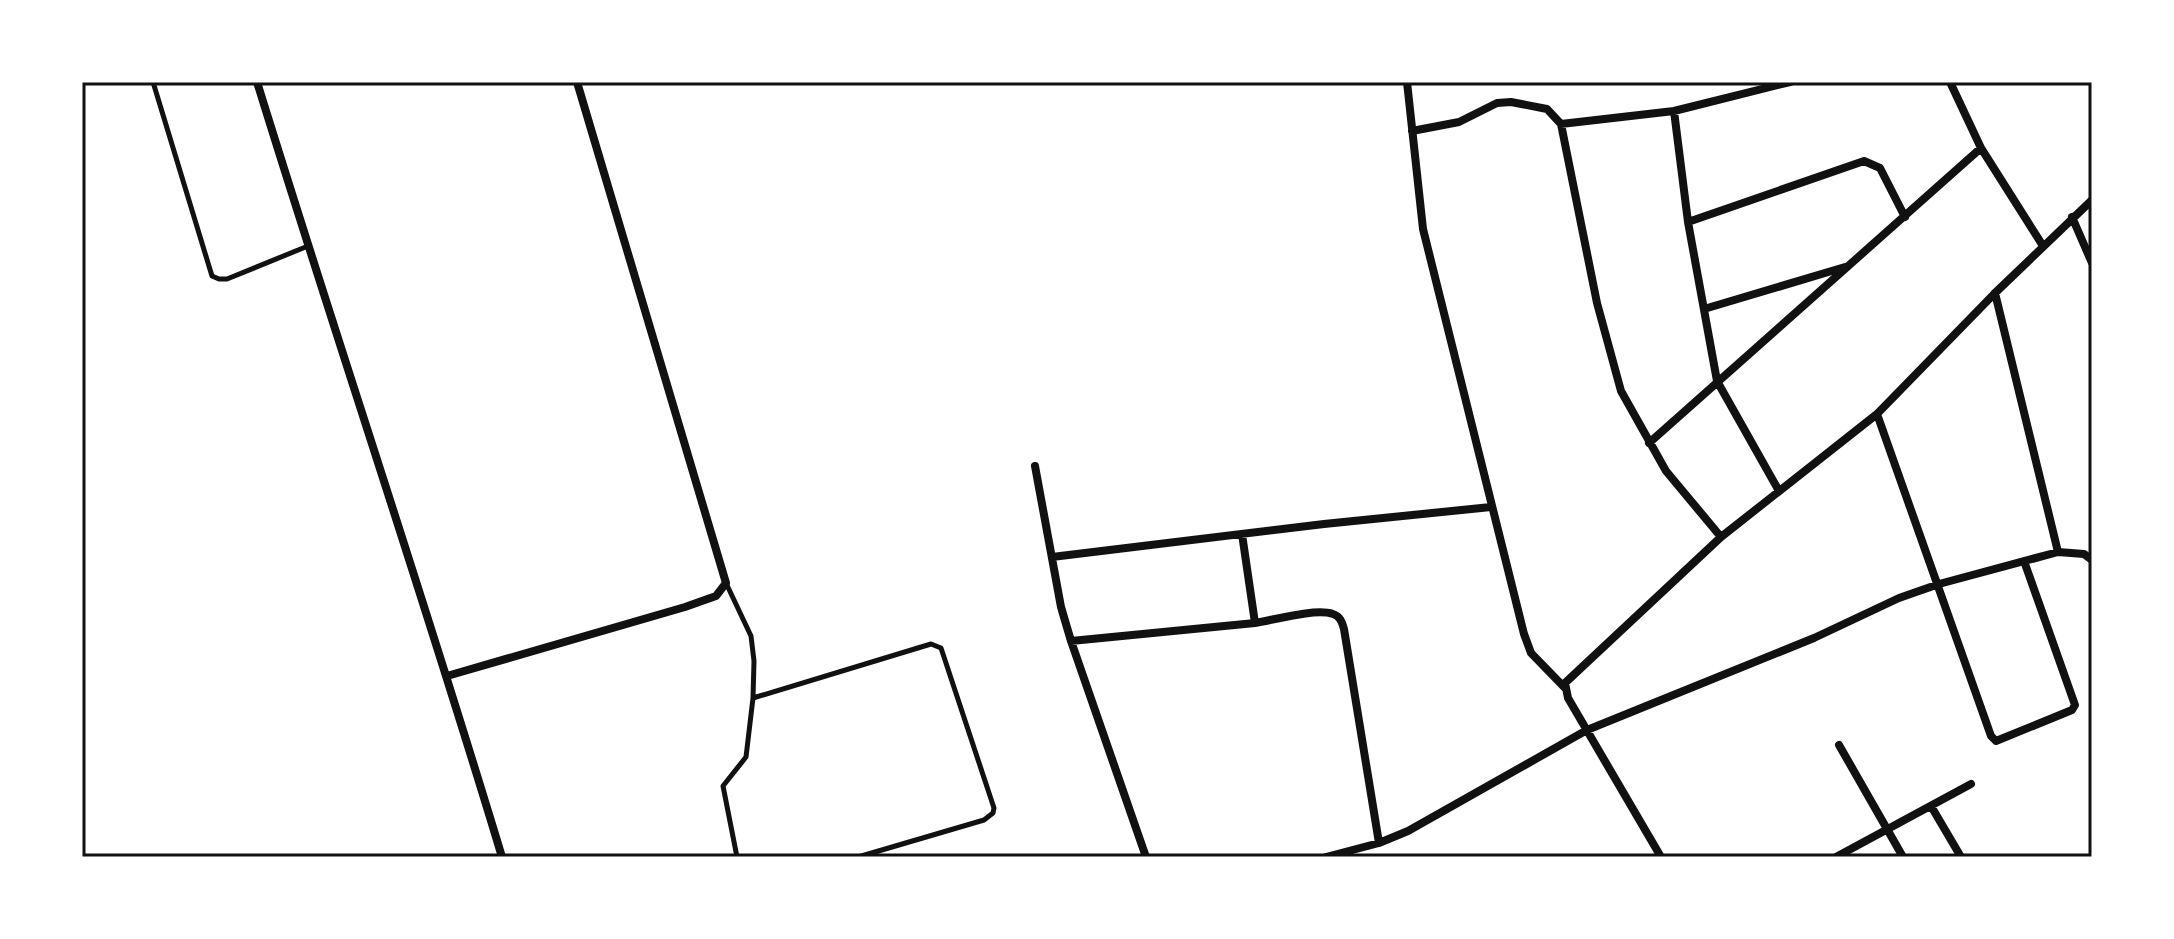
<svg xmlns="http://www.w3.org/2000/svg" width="2174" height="939" viewBox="0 0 2174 939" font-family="'Open Sans',sans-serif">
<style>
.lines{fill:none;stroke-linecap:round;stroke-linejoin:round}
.service{stroke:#111;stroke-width:5}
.minor{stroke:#111;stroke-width:8}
.neatline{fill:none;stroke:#111;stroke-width:3}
</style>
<rect width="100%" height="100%" fill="#fff"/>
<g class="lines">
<!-- service -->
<path class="service" d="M 153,82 L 212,276 L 219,279 L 227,279 L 308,246
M 726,583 L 751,636 L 754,661 L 753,698 L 746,757 L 723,786 L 737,857
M 753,698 L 931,644 L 941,648 L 994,808 L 993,813 L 984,820 L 858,857"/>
<!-- minor -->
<path class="minor" d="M 257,82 C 337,341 424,598 502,857
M 1407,82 L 1423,229 L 1524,634 L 1531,653 L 1565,688
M 1950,82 L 1981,148 L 2043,246
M 1674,111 L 1688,222 L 1717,381 L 1779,491
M 1412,131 L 1459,122 L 1497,103 L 1511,102 L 1547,109 L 1561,124
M 2072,217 L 2092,263
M 1688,222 L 1864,161 L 1880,168 L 1905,217
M 1995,293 L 2058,552
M 1704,309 L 1845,267
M 1877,414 L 1991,736 L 1996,741 L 2072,710 L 2075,705 L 2024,561
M 1649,443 L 1981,148
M 1035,466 L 1061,607 L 1071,641 L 1146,857
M 1721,537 L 1666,471 L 1621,391 L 1597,303 L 1561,124 L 1674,111 L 1790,82
M 1052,557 L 1324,524 L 1491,507
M 1255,623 C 1274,620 1315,608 1333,614 C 1340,616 1342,622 1344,629 L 1379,843
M 1071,641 L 1255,623 L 1242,534
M 447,676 L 685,607 L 716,596 L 726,583 L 577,82
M 1839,745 L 1903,857
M 1931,806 L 1961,857
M 1326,857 L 1379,843 L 1408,831 L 1587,730 L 1814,638 L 1899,598 L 1939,584 L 2058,552 L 2084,554 L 2092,560
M 1661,857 L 1568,698 L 1565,683 L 1721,537 L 1877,414 L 1995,293 L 2092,200
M 1836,857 L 1971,784"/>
</g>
<!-- border -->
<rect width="2174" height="939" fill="none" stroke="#ffffff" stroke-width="168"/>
<rect x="84" y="84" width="2006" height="771" class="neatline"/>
</svg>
